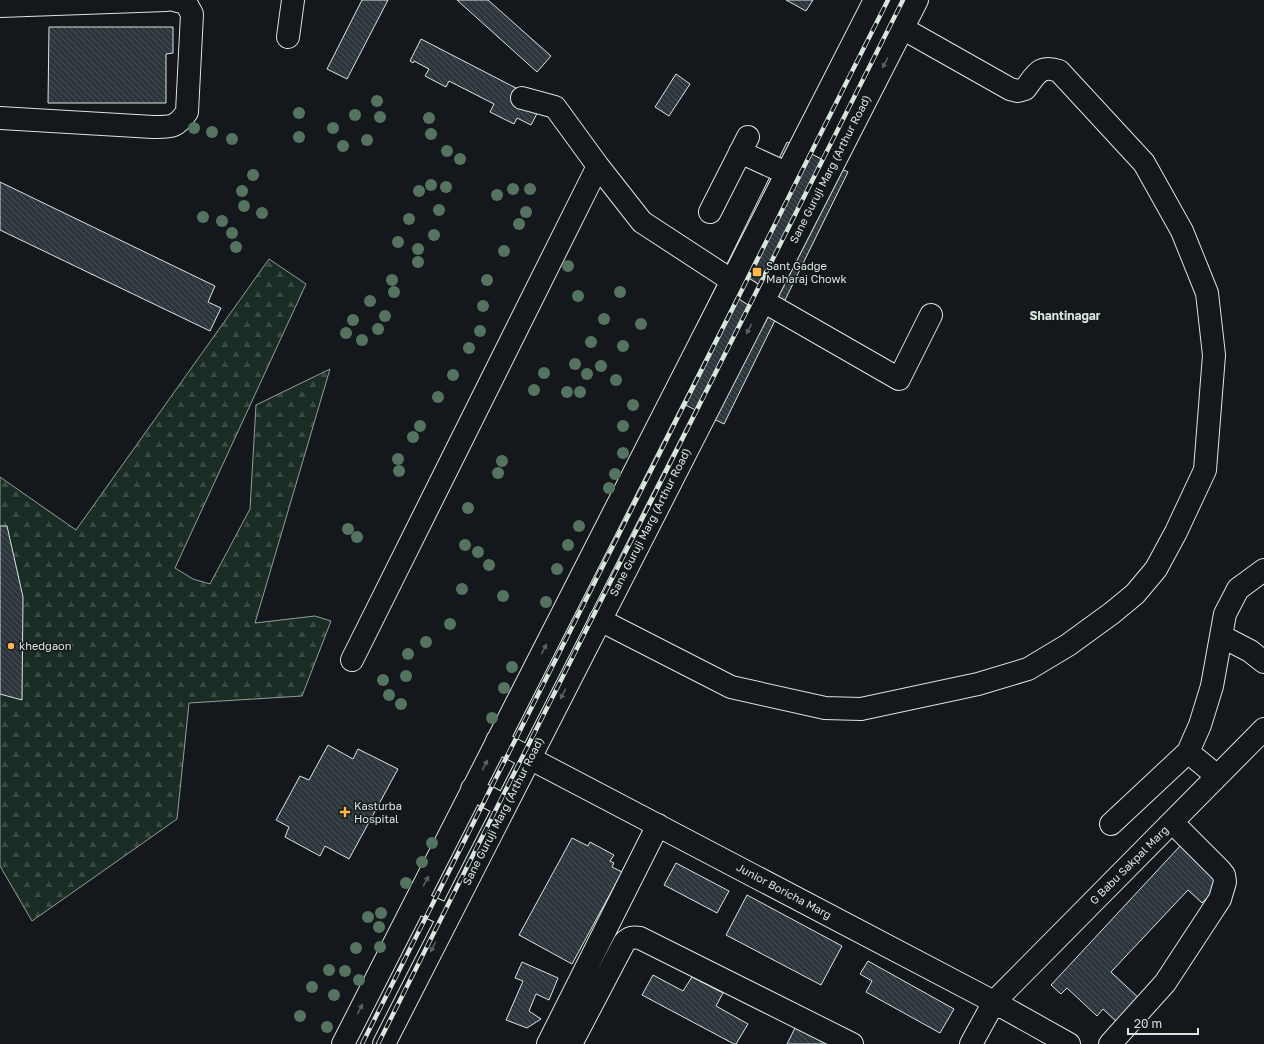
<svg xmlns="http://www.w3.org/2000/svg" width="1264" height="1044" viewBox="0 0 1264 1044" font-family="'Golos Text',sans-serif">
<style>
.forest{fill:url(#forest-firs);stroke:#939e99}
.building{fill:url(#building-back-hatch);stroke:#d8e6dc}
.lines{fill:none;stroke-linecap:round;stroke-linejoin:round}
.minor-casing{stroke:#d8e6dc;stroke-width:24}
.major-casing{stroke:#d8e6dc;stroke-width:24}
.minor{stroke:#14181c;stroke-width:22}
.major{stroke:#14181c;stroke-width:22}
.rail-casing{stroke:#d8e6dc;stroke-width:4.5}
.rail{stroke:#14181c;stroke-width:3;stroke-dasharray:9;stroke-linecap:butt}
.tree{fill:#55745f}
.oneway{fill:#59605f}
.poi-dot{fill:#ffb74d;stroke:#14181c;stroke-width:1.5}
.labels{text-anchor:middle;stroke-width:3;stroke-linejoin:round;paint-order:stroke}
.street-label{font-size:11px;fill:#d8e6dc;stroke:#14181c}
.poi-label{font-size:11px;fill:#d8e6dc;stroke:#14181c;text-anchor:start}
.neighbourhood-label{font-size:12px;font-weight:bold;fill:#d8e6dc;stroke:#14181c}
</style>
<defs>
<pattern id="forest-firs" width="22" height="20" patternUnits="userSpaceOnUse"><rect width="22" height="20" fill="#1a2d24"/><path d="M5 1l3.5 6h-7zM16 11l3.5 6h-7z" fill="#3b4b43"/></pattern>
<pattern id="building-back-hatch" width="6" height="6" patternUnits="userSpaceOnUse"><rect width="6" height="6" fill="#2c363c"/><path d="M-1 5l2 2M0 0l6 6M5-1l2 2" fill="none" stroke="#4a5358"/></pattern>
</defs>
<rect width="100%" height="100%" fill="#14181c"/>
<!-- forest -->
<path class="forest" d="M 269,259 L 306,284 L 175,568 L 193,579 L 210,584 L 250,509 L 256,405 L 330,369 L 255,623 L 315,616 L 331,621 L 302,696 L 189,703 L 177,819 L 32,921 L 0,866 L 0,477 L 76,530 Z"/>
<!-- building -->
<path class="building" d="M 362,0 L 388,0 L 347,79 L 327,69 Z
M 457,0 L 488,0 L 551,56 L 537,72 Z
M 786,0 L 813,0 L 806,11 Z
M 49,27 L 173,27 L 173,53 L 166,54 L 166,103 L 48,103 Z
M 421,39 L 543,102 L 531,125 L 517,118 L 514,124 L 490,112 L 494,104 L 449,81 L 446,87 L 425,76 L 429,69 L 414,61 L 413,63 L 410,61 Z
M 676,74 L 690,84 L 669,116 L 655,107 Z
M 787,142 L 848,172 L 724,424 L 663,394 Z
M 0,182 L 215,286 L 208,302 L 221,308 L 210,331 L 0,230 Z
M 0,526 L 7,526 L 23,597 L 22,700 L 0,694 Z
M 328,745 L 353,759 L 358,749 L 398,769 L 349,859 L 325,846 L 320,856 L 285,837 L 289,827 L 276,820 L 300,776 L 309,780 Z
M 572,838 L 588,846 L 590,842 L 614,855 L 610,861 L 614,863 L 612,867 L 622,872 L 572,964 L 519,935 Z
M 1181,845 L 1222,882 L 1202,903 L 1188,890 L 1111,972 L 1142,1001 L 1120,1025 L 1103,1009 L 1097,1016 L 1067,988 L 1061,994 L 1051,985 Z
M 676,863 L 729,891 L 717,913 L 664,885 Z
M 747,895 L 842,946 L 821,985 L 726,935 Z
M 868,961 L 954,1009 L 940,1033 L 866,992 L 872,981 L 860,974 Z
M 522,962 L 558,978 L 549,1000 L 536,994 L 529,1011 L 541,1019 L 527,1028 L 506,1020 L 523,981 L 515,978 Z
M 653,975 L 683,991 L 692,977 L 723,993 L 716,1006 L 748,1024 L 736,1044 L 734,1044 L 642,995 Z
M 796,1026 L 831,1044 L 787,1044 Z"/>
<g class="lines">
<defs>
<path id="minor" d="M 0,6 L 166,0
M 288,37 L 293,0
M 522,98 L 555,107 L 598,166
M 0,118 L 153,127 C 171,127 176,128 187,112 L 192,14 L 186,3 L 174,0
M 740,152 L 786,173
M 710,212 L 748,137
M 600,620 L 731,687 L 825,708 L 861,709 L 978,684 L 1028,669 L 1068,645 L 1112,613 L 1135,594 L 1156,569 L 1176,532 L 1205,470 L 1214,355 L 1207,293 L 1182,231 L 1144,163 L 1059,71 C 1039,64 1036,75 1025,89 L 1018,91 L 1010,89 L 902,28
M 1221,636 L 1250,651 L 1264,662
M 352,660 L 598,166 L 642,222 L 763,301 L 899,379 L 931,315
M 497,741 L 994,1002 L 1069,1044
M 1188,752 L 1217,776
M 1111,824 L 1188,752 L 1200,725 L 1212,686 L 1225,614 L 1238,589 L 1264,570
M 548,1044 L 658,825
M 571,1044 L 624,943 C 629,937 633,937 640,938 L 852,1044
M 971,1044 L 994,1002 L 1264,729
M 1110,1044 L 1165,983 L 1220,899 L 1225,882 L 1224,875 L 1220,870 L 1172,822"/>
<path id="major" d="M 472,789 L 505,806
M 416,901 L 449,916
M 343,1044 L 875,0
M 384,1044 L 917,0"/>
</defs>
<!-- minor casing -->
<use href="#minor" class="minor-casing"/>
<!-- major casing -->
<use href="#major" class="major-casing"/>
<!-- minor -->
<use href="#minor" class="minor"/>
<!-- major -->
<use href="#major" class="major"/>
<defs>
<path id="rail" d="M 362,1044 L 888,0
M 378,1044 L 903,0"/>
</defs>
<!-- rail casing -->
<use href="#rail" class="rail-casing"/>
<!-- rail -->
<use href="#rail" class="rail"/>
</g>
<!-- trees -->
<g class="tree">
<circle cx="377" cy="101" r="6"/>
<circle cx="299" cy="113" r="6"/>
<circle cx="355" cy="115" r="6"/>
<circle cx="380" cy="117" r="6"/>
<circle cx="429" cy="118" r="6"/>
<circle cx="194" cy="128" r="6"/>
<circle cx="333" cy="128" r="6"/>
<circle cx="212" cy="132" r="6"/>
<circle cx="431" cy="134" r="6"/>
<circle cx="299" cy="137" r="6"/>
<circle cx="232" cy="139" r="6"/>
<circle cx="367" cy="140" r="6"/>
<circle cx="343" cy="146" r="6"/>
<circle cx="447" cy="151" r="6"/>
<circle cx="460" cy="159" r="6"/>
<circle cx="253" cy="175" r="6"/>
<circle cx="431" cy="185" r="6"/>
<circle cx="446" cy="187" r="6"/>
<circle cx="513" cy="189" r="6"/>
<circle cx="530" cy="189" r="6"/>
<circle cx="242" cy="191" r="6"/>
<circle cx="419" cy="191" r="6"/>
<circle cx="497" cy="195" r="6"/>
<circle cx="244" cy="206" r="6"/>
<circle cx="439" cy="210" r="6"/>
<circle cx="526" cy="212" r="6"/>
<circle cx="262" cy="213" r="6"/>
<circle cx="203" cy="217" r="6"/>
<circle cx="409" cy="219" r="6"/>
<circle cx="222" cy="221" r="6"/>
<circle cx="519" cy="224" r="6"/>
<circle cx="232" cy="233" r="6"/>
<circle cx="434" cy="235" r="6"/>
<circle cx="398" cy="242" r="6"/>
<circle cx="236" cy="247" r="6"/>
<circle cx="418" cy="249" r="6"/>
<circle cx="504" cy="251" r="6"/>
<circle cx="418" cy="262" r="6"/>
<circle cx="568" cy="266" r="6"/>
<circle cx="392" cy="280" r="6"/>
<circle cx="487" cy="280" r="6"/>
<circle cx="394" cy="292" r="6"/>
<circle cx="620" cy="292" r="6"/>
<circle cx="578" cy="296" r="6"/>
<circle cx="370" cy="301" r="6"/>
<circle cx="483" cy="306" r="6"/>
<circle cx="385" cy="316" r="6"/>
<circle cx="604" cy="319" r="6"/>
<circle cx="353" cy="320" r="6"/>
<circle cx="641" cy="324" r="6"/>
<circle cx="378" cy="329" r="6"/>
<circle cx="480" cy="331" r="6"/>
<circle cx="346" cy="333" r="6"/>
<circle cx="362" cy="340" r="6"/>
<circle cx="591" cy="342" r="6"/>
<circle cx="623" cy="346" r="6"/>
<circle cx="469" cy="348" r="6"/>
<circle cx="575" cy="364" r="6"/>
<circle cx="601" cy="366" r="6"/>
<circle cx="544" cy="373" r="6"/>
<circle cx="587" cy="374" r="6"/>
<circle cx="453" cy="375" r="6"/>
<circle cx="616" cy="380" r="6"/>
<circle cx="534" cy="390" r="6"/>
<circle cx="567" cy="392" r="6"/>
<circle cx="580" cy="392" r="6"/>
<circle cx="438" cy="397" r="6"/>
<circle cx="633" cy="405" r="6"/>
<circle cx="420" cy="426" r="6"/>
<circle cx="623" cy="426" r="6"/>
<circle cx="413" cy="437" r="6"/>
<circle cx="623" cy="453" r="6"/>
<circle cx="398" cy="459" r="6"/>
<circle cx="502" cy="461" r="6"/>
<circle cx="399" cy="471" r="6"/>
<circle cx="498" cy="473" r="6"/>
<circle cx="615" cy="474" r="6"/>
<circle cx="609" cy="488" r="6"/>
<circle cx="468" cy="508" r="6"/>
<circle cx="579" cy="526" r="6"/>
<circle cx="348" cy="529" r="6"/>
<circle cx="357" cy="537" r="6"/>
<circle cx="465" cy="545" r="6"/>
<circle cx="568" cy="545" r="6"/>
<circle cx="478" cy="552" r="6"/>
<circle cx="489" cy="565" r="6"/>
<circle cx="557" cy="569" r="6"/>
<circle cx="462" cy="589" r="6"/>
<circle cx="503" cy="596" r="6"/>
<circle cx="546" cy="602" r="6"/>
<circle cx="450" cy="624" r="6"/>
<circle cx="426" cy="642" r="6"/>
<circle cx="408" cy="654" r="6"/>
<circle cx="512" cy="667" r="6"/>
<circle cx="406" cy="676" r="6"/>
<circle cx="383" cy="680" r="6"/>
<circle cx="504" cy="688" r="6"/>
<circle cx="389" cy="695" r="6"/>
<circle cx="401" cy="704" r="6"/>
<circle cx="492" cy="718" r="6"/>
<circle cx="432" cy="843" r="6"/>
<circle cx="422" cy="862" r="6"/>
<circle cx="406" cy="883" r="6"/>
<circle cx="381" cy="913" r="6"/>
<circle cx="368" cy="917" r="6"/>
<circle cx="379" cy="927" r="6"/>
<circle cx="380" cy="947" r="6"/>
<circle cx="356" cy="948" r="6"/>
<circle cx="329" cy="970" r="6"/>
<circle cx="345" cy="971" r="6"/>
<circle cx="359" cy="980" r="6"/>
<circle cx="312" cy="987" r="6"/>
<circle cx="334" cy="995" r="6"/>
<circle cx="300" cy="1016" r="6"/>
<circle cx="327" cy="1027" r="6"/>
</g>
<!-- one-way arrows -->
<defs><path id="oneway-solid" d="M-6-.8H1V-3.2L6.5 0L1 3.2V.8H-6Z"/></defs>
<g class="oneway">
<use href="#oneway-solid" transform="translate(885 63) rotate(117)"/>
<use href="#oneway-solid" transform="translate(749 329) rotate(117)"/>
<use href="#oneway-solid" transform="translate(544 649) rotate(-63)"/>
<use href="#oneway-solid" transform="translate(563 694) rotate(117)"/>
<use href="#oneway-solid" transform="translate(485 765) rotate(-63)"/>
<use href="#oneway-solid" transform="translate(426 881) rotate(-63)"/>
<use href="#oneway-solid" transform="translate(433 947) rotate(117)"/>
<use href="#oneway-solid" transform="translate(360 1009) rotate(-63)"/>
</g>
<!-- markers -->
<g class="poi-dot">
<rect x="752" y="267" width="10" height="10" rx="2"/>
<circle cx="11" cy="646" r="4"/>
<path d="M343 806h4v4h4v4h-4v4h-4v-4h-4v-4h4z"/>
</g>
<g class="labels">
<!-- street labels -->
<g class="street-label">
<text transform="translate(830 169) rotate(-63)" y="4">Sane Guruji Marg (Arthur Road)</text>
<text transform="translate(650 522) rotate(-63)" y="4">Sane Guruji Marg (Arthur Road)</text>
<text transform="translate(503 811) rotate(-63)" y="4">Sane Guruji Marg (Arthur Road)</text>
<text transform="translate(1129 865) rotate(-45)" y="4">G Babu Sakpal Marg</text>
<text transform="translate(784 891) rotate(28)" y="4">Junior Boricha Marg</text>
</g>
<!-- poi labels -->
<g class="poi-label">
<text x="766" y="270">Sant Gadge<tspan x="766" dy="13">Maharaj Chowk</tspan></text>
<text x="19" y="650">khedgaon</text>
<text x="354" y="810">Kasturba<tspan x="354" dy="13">Hospital</tspan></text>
</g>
<!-- neighbourhood labels -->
<g class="neighbourhood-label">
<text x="1065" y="320">Shantinagar</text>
</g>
</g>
<!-- scale -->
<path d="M1128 1028v6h70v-6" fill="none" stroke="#d8e6dc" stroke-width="2"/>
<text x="1134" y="1028" font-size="12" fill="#d8e6dc" stroke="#14181c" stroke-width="3" paint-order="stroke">20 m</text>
</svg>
